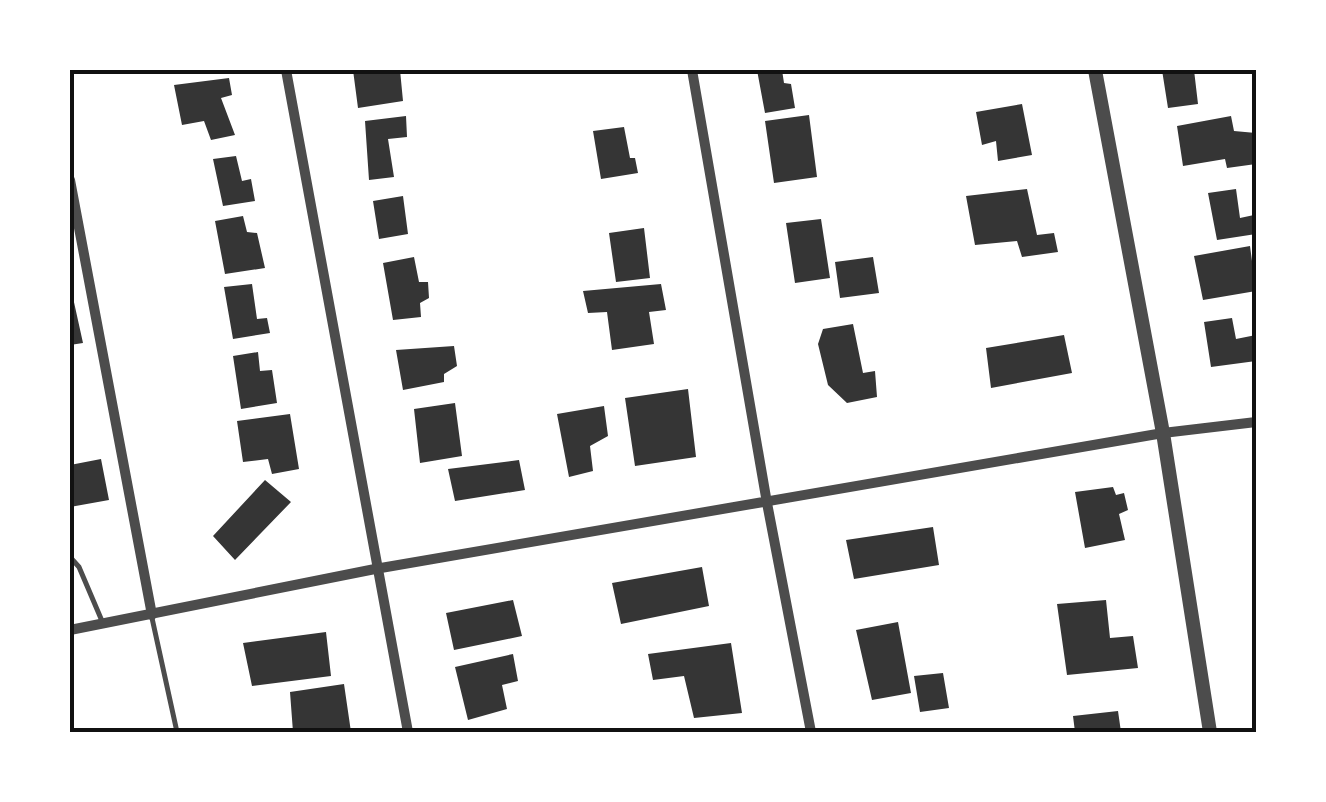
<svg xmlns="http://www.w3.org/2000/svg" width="1326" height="802" viewBox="0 0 1326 802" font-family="'Work Sans',sans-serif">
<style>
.building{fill:#353535}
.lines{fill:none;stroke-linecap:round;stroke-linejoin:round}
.service{stroke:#4c4c4c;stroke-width:5}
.minor{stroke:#4c4c4c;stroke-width:10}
.tertiary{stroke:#4c4c4c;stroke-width:14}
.neatline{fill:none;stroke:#111;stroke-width:4}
</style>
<rect width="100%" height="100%" fill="#fff"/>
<!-- building -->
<path class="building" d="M 353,70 L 400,70 L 403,101 L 358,108 Z
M 757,70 L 782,70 L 784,83 L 791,84 L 795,108 L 765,113 Z
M 1162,70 L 1194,70 L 1198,104 L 1168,108 Z
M 229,78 L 232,95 L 221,98 L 235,135 L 211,140 L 204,121 L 182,125 L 174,85 Z
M 1022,104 L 1032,155 L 998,161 L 996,141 L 982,145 L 976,112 Z
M 809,115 L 817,177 L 774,183 L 765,121 Z
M 406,116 L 407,137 L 388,139 L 394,177 L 369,180 L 365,121 Z
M 1231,116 L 1234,131 L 1256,133 L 1256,164 L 1227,168 L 1225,159 L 1183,166 L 1177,126 Z
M 624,127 L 630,158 L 635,158 L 638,173 L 601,179 L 593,131 Z
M 236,156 L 242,181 L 251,179 L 255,201 L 223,206 L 213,159 Z
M 1027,189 L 1037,235 L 1054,233 L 1058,252 L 1022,257 L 1017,241 L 975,245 L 966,196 Z
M 1236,189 L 1240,218 L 1254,215 L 1256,234 L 1217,240 L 1208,193 Z
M 403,196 L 408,234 L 379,239 L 373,201 Z
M 243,216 L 247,232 L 257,233 L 265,268 L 225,274 L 215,221 Z
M 821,219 L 830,278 L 795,283 L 786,223 Z
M 644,228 L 650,278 L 616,282 L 609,233 Z
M 1250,246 L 1256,291 L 1203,300 L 1194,256 Z
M 414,257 L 419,282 L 428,282 L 429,298 L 420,303 L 421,317 L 393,320 L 383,263 Z
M 873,257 L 879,293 L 840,298 L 835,262 Z
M 70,284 L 83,343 L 70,345 Z
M 252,284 L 257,319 L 267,318 L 270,333 L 233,339 L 224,287 Z
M 661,284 L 666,310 L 649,312 L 654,344 L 612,350 L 607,312 L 588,313 L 583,291 Z
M 1232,318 L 1236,339 L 1256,335 L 1256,361 L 1211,367 L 1204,322 Z
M 853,324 L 863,373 L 875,371 L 877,397 L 847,403 L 828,385 L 818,344 L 823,329 Z
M 1064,335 L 1072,373 L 991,388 L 986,348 Z
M 454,346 L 457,366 L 444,374 L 444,382 L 403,390 L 396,350 Z
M 258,352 L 260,371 L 272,370 L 277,403 L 241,409 L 233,356 Z
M 688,389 L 696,457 L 635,466 L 625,398 Z
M 455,403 L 462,456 L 420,463 L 414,409 Z
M 604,406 L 608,436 L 590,446 L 593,471 L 569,477 L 557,414 Z
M 290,414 L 299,469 L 272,474 L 268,459 L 243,462 L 237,421 Z
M 101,459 L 109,500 L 70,507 L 70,465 Z
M 519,460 L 525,490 L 455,501 L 448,469 Z
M 265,480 L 291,502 L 235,560 L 213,536 Z
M 1113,487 L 1116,495 L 1124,493 L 1128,510 L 1119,514 L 1125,540 L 1085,548 L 1075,492 Z
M 933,527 L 939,565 L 854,579 L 846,540 Z
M 702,567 L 709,606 L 621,624 L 612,583 Z
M 513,600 L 522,636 L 454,650 L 446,613 Z
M 1106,600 L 1110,638 L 1133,636 L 1138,668 L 1067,675 L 1057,604 Z
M 898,622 L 911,693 L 872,700 L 856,630 Z
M 326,632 L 331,676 L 252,686 L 243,643 Z
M 731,643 L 742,713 L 694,718 L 684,676 L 653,680 L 648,654 Z
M 513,654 L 518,681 L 502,685 L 507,709 L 468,720 L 455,667 Z
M 943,673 L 949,708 L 920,712 L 914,676 Z
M 344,684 L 351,732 L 293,732 L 290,692 Z
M 1118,711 L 1121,732 L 1075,732 L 1073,716 Z"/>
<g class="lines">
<!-- service -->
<path class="service" d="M 70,557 L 79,567 L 102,621
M 152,618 L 177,732"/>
<!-- minor -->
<path class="minor" d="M 286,70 L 408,732
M 692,70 L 767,503 L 811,732
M 70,180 L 152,615
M 70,630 L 375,569 L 1163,433 L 1256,422"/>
<!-- tertiary -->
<path class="tertiary" d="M 1095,70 L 1163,433 L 1210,732"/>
</g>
<!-- border -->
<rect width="1326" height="802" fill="none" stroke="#ffffff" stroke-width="145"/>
<rect x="72" y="72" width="1182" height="658" class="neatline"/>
</svg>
